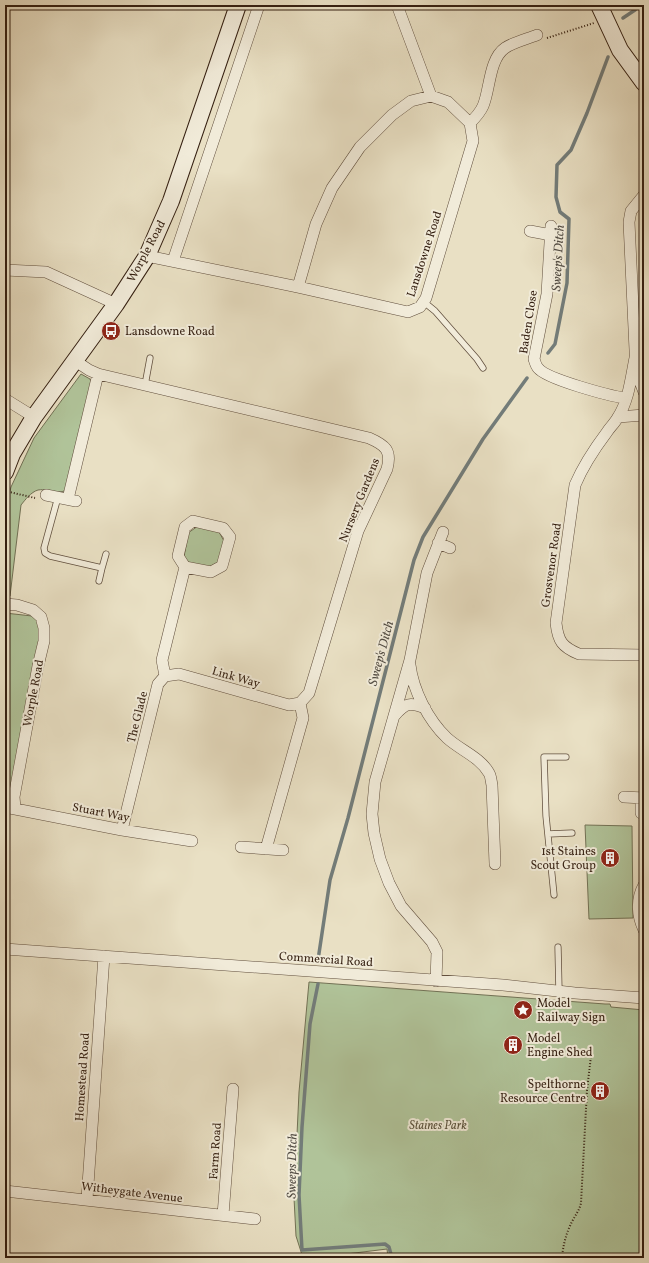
<svg xmlns="http://www.w3.org/2000/svg" width="649" height="1263" viewBox="0 0 649 1263" font-family="Vollkorn,serif">
<style>
.green{fill:#b0c399;stroke:#727155}
.lines{fill:none;stroke-linecap:round;stroke-linejoin:round}
.stream{stroke:#737c79;stroke-width:3.5}
.lane-casing{stroke:#614f3e;stroke-width:7}
.street-casing{stroke:#614f3e;stroke-width:12}
.secondary-casing{stroke:#341f11;stroke-width:18}
.path{stroke:#341f11;stroke-width:2;stroke-dasharray:1 2;stroke-linecap:butt}
.lane{stroke:#f1ebd9;stroke-width:5.5}
.street{stroke:#f1ebd9;stroke-width:11}
.secondary{stroke:#f1ebd9;stroke-width:16}
.labels{text-anchor:middle;stroke-width:4;stroke-linejoin:round;paint-order:stroke}
.street-label{font-size:12px;fill:#341f11;stroke:#f1ebd9}
.poi-label{font-size:12px;fill:#341f11;stroke:#f1ebd9;text-anchor:start}
.park-label{font-size:12px;font-style:italic;fill:#59503a;stroke:#f1ebd9}
.water-label{font-size:13px;font-style:italic;fill:#544e45;stroke:#f1ebd9}
</style>
<rect width="100%" height="100%" fill="#e9e0c4"/>
<filter id="stains"><feTurbulence type="fractalNoise" baseFrequency=".005" numOctaves="4"/><feColorMatrix values="0 0 0 0 .2 0 0 0 0 .09 0 0 0 0 .02 0 0 0 .5 -.17"/></filter>
<radialGradient id="worn" r=".72"><stop offset=".6" stop-color="#630" stop-opacity="0"/><stop offset="1" stop-color="#630" stop-opacity=".3"/></radialGradient>
<!-- green -->
<path class="green" d="M 81,374 L 90,379 L 93,388 L 70,488 C 56,497 51,488 38,490 C 31,492 25,500 21,505 L 10,596 L 5,594 L 5,512 L 11,487 L 34,438 Z
M 198,526 L 219,532 L 224,541 L 219,562 L 209,567 L 189,563 L 184,557 L 188,533 Z
M 5,613 L 32,616 L 38,620 L 41,631 L 11,795 L 5,798 Z
M 585,825 L 632,826 L 633,918 L 589,919 Z
M 309,982 L 605,1004 L 610,1004 L 611,1007 L 644,1010 L 644,1258 L 388,1258 L 387,1249 L 314,1258 L 303,1258 L 296,1236 L 294,1198 L 299,1092 Z"/>
<g class="lines">
<!-- stream -->
<path class="stream" d="M 623,18 L 635,10 L 638,5
M 548,353 L 555,344 L 567,283 L 569,219 L 560,212 L 556,197 L 557,165 L 571,150 L 587,113 L 608,57
M 318,960 L 330,880 L 348,818 L 414,560 L 423,537 L 483,439 L 527,378
M 318,984 L 310,1024 L 302,1127 L 299,1195 L 302,1250 L 385,1244 L 389,1247 L 392,1258"/>
<defs>
<path id="lane" d="M 424,302 L 435,311 L 477,359 L 483,368
M 145,385 L 150,358
M 58,497 L 44,548 L 45,553 L 50,556 L 102,568 L 106,554
M 99,581 L 102,568
M 548,834 L 572,833
M 554,895 L 546,816 L 544,757 L 566,757
M 558,947 L 559,991"/>
<path id="street" d="M 397,5 L 431,96
M 470,123 C 475,118 480,113 483,106 C 490,90 489,59 505,48 C 514,42 527,39 537,35
M 644,195 L 631,211 L 629,222 L 636,371 L 644,392
M 551,226 L 547,294 L 534,359 C 535,362 536,366 538,368 C 546,379 610,396 625,398
M 530,231 L 551,235
M 147,256 L 298,287 L 408,312 L 420,307 L 426,298 L 473,141 L 470,123
M 173,261 L 259,5
M 5,270 L 46,272 L 116,304
M 298,287 L 316,224 L 332,188 L 360,147 L 392,115 L 411,101 L 431,96 L 448,102 L 470,123
M 635,358 C 631,377 629,400 618,417 C 615,423 610,427 607,432 C 595,448 583,466 575,485 L 556,623 C 558,641 562,647 579,654 L 644,655
M 74,360 L 89,370 L 98,374 L 369,438 C 385,445 392,450 387,469 L 358,531 L 309,693 L 300,703 L 303,718 L 266,849
M 5,399 L 34,417
M 618,417 L 644,415
M 46,495 L 76,501
M 68,499 L 98,374
M 438,543 L 450,548
M 5,604 L 17,605 L 33,610 L 41,617 L 44,628 L 44,641 L 38,666 L 14,797 L 15,808
M 410,665 C 413,690 428,720 447,738 C 460,750 480,757 489,773 C 491,776 491,781 492,785 L 495,864
M 165,676 L 179,674 L 289,705 L 300,703
M 395,715 C 406,703 410,702 425,708
M 624,797 L 644,798
M 5,807 L 122,830 L 192,841
M 641,813 L 641,798
M 122,830 L 158,684 L 165,676 L 162,660 L 185,567 L 178,556 L 185,527 L 193,521 L 223,528 L 230,537 L 222,566 L 211,572 L 185,567
M 241,847 L 283,850
M 644,885 C 636,899 637,916 644,930
M 5,949 L 503,985 L 575,993 L 644,998
M 436,981 L 437,952 L 432,942 L 401,906 L 389,883 L 380,859 L 374,833 L 372,814 L 375,782 L 410,660 L 427,573 L 443,532
M 5,1191 L 255,1219
M 87,1199 L 104,956
M 223,1215 L 233,1089"/>
<path id="secondary" d="M 599,5 L 620,50 L 644,83
M 5,472 L 12,454 L 34,417 L 116,304 L 147,256 L 171,201 L 238,5"/>
</defs>
<!-- lane casing -->
<use href="#lane" class="lane-casing"/>
<!-- street casing -->
<use href="#street" class="street-casing"/>
<!-- secondary casing -->
<use href="#secondary" class="secondary-casing"/>
<!-- path -->
<path class="path" d="M 547,38 L 594,23
M 5,491 L 35,498
M 562,1258 C 563,1247 565,1237 570,1226 C 573,1218 579,1212 581,1203 L 587,1090 L 591,1056"/>
<!-- lane -->
<use href="#lane" class="lane"/>
<!-- street -->
<use href="#street" class="street"/>
<!-- secondary -->
<use href="#secondary" class="secondary"/>
</g>
<!-- icons -->
<defs>
<symbol id="bus-disc" viewBox="-11 -11 22 22"><circle r="9.5" fill="#8f2418" stroke="#f1ebd9"/><path d="M-5-6H5V4H4V6H2V4H-2V6H-4V4H-5ZM-3.5-4V0h7V-4ZM-3.5 1.2v1.5H-2V1.2ZM2 1.2v1.5H3.5V1.2Z" fill="#fff"/></symbol>
<symbol id="building-disc" viewBox="-11 -11 22 22"><circle r="9.5" fill="#8f2418" stroke="#f1ebd9"/><path d="M-4-6H4V6H1V3H-1V6H-4ZM-2.5-4.3h1.7v1.8h-1.7ZM.8-4.3h1.7v1.8H.8ZM-2.5-1h1.7V.8h-1.7ZM.8-1h1.7V.8H.8Z" fill="#fff"/></symbol>
<symbol id="sight-disc" viewBox="-11 -11 22 22"><circle r="9.5" fill="#8f2418" stroke="#f1ebd9"/><path d="M0-6L1.8-2.2L6-1.7L2.9 1.2L3.7 5.4L0 3.3L-3.7 5.4L-2.9 1.2L-6-1.7L-1.8-2.2Z" fill="#fff"/></symbol>
</defs>
<g fill-rule="evenodd">
<use href="#bus-disc" x="100" y="320" width="22" height="22"/>
<use href="#building-disc" x="599" y="847" width="22" height="22"/>
<use href="#sight-disc" x="512" y="999" width="22" height="22"/>
<use href="#building-disc" x="502" y="1034" width="22" height="22"/>
<use href="#building-disc" x="589" y="1080" width="22" height="22"/>
</g>
<g class="labels">
<!-- street labels -->
<g class="street-label">
<text transform="translate(146 251) rotate(-62)" y="4">Worple Road</text>
<text transform="translate(424 254) rotate(-72)" y="4">Lansdowne Road</text>
<text transform="translate(528 322) rotate(-81)" y="4">Baden Close</text>
<text transform="translate(359 500) rotate(-68)" y="4">Nursery Gardens</text>
<text transform="translate(551 565) rotate(-82)" y="4">Grosvenor Road</text>
<text transform="translate(236 677) rotate(16)" y="4">Link Way</text>
<text transform="translate(33 693) rotate(-79)" y="4">Worple Road</text>
<text transform="translate(137 717) rotate(-76)" y="4">The Glade</text>
<text transform="translate(101 812) rotate(11)" y="4">Stuart Way</text>
<text transform="translate(326 959) rotate(4)" y="4">Commercial Road</text>
<text transform="translate(82 1077) rotate(-86)" y="4">Homestead Road</text>
<text transform="translate(215 1151) rotate(-86)" y="4">Farm Road</text>
<text transform="translate(132 1192) rotate(7)" y="4">Witheygate Avenue</text>
</g>
<!-- poi labels -->
<g class="poi-label">
<text x="125" y="335">Lansdowne Road</text>
<text x="596" y="855" text-anchor="end">1st Staines<tspan x="596" dy="14">Scout Group</tspan></text>
<text x="537" y="1007">Model<tspan x="537" dy="14">Railway Sign</tspan></text>
<text x="527" y="1042">Model<tspan x="527" dy="14">Engine Shed</tspan></text>
<text x="586" y="1088" text-anchor="end">Spelthorne<tspan x="586" dy="14">Resource Centre</tspan></text>
</g>
<!-- park labels -->
<g class="park-label">
<text x="438" y="1129">Staines Park</text>
</g>
<!-- water labels -->
<g class="water-label">
<text transform="translate(557 258) rotate(-87)" y="5">Sweep's Ditch</text>
<text transform="translate(380 653) rotate(-75)" y="5">Sweep's Ditch</text>
<text transform="translate(291 1166) rotate(-89)" y="5">Sweeps Ditch</text>
</g>
</g>
<!-- margin -->
<rect width="649" height="1263" fill="none" stroke="#e9e0c4" stroke-width="20"/>
<rect x="6" y="6" width="637" height="1251" fill="none" stroke="#341f11" stroke-width="2"/>
<rect x="10" y="10" width="629" height="1243" fill="none" stroke="#341f11"/>
<rect width="100%" height="100%" filter="url(#stains)"/>
<rect width="100%" height="100%" fill="url(#worn)"/>
</svg>
